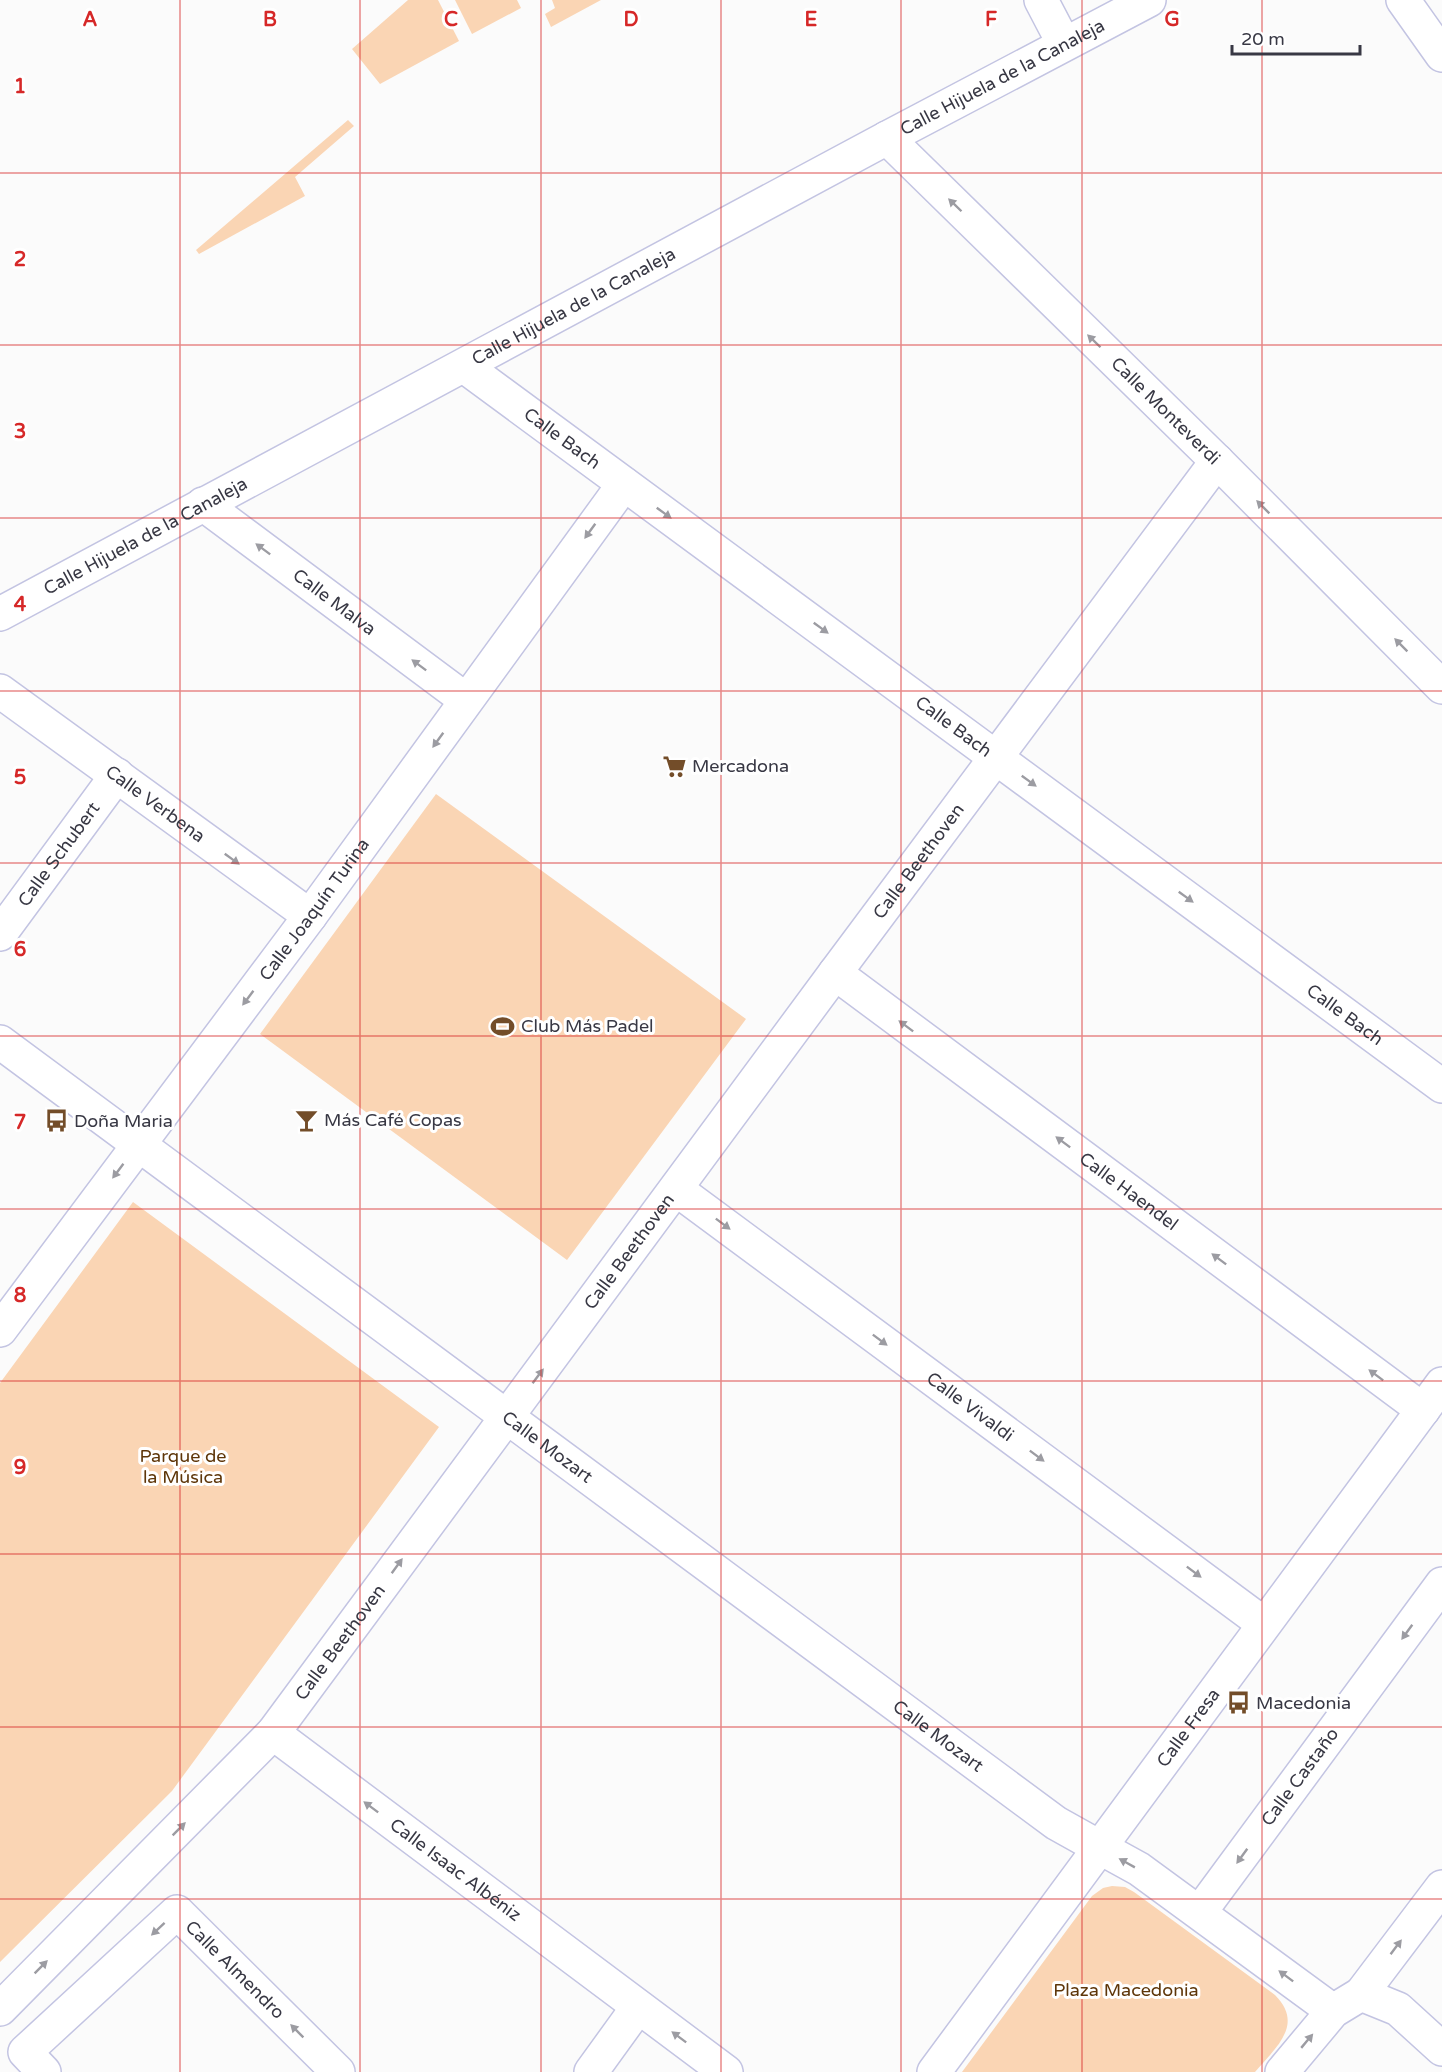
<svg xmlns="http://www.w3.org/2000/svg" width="1442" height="2072" viewBox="0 0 1442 2072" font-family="'Varela Round',sans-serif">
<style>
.green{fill:#fad5b4}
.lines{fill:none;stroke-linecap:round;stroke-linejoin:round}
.street-casing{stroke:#c3c4e2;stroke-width:36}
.secondary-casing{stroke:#c3c4e2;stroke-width:36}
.street{stroke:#fff;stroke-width:33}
.secondary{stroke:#fff;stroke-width:33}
.oneway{fill:#9c9ca2}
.grid{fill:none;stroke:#d62828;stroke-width:1.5;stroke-opacity:0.55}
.labels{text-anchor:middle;stroke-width:6;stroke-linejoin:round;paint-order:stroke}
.street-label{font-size:18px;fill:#383844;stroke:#fff}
.poi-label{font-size:18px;fill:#383844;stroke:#fff;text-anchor:start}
.park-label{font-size:18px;fill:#5e3609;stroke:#fff}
.grid-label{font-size:20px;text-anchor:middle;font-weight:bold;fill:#d62828;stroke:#fff;stroke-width:6;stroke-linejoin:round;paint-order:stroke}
</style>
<rect width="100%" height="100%" fill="#fbfbfb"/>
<!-- green -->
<path class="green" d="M 408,0 L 438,0 L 459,41 L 380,84 L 352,49 Z
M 455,0 L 517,0 L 521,8 L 472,34 Z
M 552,0 L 601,0 L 551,27 L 545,14 L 555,8 Z
M 348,120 L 354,126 L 295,177 L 305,196 L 199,254 L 196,250 Z
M 436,794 L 746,1019 L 567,1260 L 260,1034 Z
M 133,1202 L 439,1427 L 172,1791 L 0,1962 L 0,1383 Z
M 1112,1886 L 1125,1887 L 1134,1892 L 1275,1995 C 1305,2025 1275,2048 1255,2072 L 962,2072 L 1092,1896 L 1103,1888 Z"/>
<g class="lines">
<defs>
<g id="street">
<path d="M 1041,0 L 1064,44"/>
<path d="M 1403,0 L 1442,55"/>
<path id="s1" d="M 887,138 L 1217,461 L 1442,687"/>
<path id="s2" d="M 464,366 L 1442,1086"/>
<path id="s3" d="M 203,504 L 466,700"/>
<path id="s4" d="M 0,691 L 310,916"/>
<path id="s5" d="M 0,934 L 117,775"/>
<path id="s6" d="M 835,973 L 1423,1410"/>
<path id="s7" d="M 676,1189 L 1264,1624"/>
<path id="s8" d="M 0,1330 L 310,916 L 624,484"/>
<path id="s9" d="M 273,1733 L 726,2072"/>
<path d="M 1099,1847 L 1139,1869 L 1333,2011"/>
<path id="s10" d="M 1200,1912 L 1442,1584"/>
<path d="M 1361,1994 L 1442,1887"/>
<path id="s11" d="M 0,2009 L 273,1733 L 835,973 L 1217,461"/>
<path id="s12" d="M 44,2072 L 25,2052 L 177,1912 L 338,2072"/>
<path d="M 591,2072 L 638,2007"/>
<path d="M 1282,2072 L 1333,2011 L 1361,1994 L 1398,2009 L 1442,2049"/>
</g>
<g id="secondary">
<path id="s13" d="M 0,614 L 887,138 L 1149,0"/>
<path id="s14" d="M 0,1042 L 1056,1823 L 1099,1847"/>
<path id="s15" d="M 934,2072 L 1442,1384"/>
</g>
</defs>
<!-- street casing -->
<use href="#street" class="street-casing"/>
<!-- secondary casing -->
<use href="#secondary" class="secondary-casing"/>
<!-- street -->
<use href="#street" class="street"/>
<!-- secondary -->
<use href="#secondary" class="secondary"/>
</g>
<!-- one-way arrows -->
<defs><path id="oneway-solid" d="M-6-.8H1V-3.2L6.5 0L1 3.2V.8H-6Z" transform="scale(1.5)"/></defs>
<g class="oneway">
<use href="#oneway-solid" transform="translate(955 205) rotate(-136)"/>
<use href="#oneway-solid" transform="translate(1094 341) rotate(-136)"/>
<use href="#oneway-solid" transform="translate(1263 507) rotate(-135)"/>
<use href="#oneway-solid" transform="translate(664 513) rotate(36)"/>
<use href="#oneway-solid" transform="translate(590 531) rotate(126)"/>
<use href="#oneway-solid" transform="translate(263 549) rotate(-143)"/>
<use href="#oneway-solid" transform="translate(821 628) rotate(36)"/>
<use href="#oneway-solid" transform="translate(1401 645) rotate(-135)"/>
<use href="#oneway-solid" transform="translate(419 665) rotate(-143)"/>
<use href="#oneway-solid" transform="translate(438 740) rotate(126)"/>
<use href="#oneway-solid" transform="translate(1029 781) rotate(36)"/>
<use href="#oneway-solid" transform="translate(232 859) rotate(36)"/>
<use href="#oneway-solid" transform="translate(1186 897) rotate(36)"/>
<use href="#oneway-solid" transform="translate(248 998) rotate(127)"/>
<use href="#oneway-solid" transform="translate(906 1026) rotate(-143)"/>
<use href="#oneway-solid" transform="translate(1063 1142) rotate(-143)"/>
<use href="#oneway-solid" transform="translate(118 1171) rotate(127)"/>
<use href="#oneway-solid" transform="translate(723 1224) rotate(37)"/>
<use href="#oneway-solid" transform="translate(1219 1259) rotate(-143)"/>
<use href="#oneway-solid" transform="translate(880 1340) rotate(37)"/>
<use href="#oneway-solid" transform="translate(1376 1375) rotate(-143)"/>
<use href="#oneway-solid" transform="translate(538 1376) rotate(-53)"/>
<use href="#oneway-solid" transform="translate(1037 1456) rotate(37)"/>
<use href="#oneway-solid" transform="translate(397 1566) rotate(-54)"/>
<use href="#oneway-solid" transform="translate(1194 1572) rotate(37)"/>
<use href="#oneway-solid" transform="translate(1407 1632) rotate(126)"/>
<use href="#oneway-solid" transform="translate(371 1807) rotate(-143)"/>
<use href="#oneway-solid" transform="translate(179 1829) rotate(-45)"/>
<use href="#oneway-solid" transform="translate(1242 1856) rotate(126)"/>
<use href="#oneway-solid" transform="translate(1127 1863) rotate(-151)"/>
<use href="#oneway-solid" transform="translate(158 1929) rotate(137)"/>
<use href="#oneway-solid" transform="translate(1396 1947) rotate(-53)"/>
<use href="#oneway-solid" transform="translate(41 1967) rotate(-45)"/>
<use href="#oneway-solid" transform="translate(1286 1976) rotate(-143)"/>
<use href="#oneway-solid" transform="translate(297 2031) rotate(-135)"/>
<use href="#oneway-solid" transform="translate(679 2037) rotate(-143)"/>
<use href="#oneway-solid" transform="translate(1307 2041) rotate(-50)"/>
</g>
<!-- grid -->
<path class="grid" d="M 180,0 L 180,2072M 360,0 L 360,2072M 541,0 L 541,2072M 721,0 L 721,2072M 901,0 L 901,2072M 1082,0 L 1082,2072M 1262,0 L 1262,2072M 0,173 L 1442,173M 0,345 L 1442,345M 0,518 L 1442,518M 0,691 L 1442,691M 0,863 L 1442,863M 0,1036 L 1442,1036M 0,1209 L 1442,1209M 0,1381 L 1442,1381M 0,1554 L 1442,1554M 0,1727 L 1442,1727M 0,1899 L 1442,1899"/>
<!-- icons -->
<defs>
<symbol id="supermarket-bare" viewBox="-9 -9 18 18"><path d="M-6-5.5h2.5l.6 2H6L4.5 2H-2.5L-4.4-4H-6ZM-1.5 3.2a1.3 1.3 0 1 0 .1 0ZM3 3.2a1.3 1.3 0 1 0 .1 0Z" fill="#734d29" stroke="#fff" stroke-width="2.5" paint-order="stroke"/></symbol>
<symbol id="stadium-bare" viewBox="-9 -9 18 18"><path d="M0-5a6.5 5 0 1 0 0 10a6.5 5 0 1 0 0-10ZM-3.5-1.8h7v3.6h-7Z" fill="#734d29" stroke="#fff" stroke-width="2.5" paint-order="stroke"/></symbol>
<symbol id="bar-bare" viewBox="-9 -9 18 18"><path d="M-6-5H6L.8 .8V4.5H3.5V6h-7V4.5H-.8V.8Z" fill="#734d29" stroke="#fff" stroke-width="2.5" paint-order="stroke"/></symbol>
<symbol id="bus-bare" viewBox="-9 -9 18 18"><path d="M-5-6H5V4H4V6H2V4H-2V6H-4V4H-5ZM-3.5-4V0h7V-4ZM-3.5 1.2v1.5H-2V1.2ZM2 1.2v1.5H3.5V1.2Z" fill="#734d29" stroke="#fff" stroke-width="2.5" paint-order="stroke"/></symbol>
</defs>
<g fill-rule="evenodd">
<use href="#supermarket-bare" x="658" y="750" width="33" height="33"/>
<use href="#stadium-bare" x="486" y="1010" width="33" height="33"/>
<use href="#bar-bare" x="290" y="1104" width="33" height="33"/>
<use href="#bus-bare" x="40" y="1104" width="33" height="33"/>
<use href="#bus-bare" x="1222" y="1686" width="33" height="33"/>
</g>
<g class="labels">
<!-- street labels -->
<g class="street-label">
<text dy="6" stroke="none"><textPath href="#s13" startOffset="1137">Calle Hijuela de la Canaleja</textPath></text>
<text dy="6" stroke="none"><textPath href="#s13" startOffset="651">Calle Hijuela de la Canaleja</textPath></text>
<text dy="6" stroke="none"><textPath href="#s1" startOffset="390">Calle Monteverdi</textPath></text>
<text dy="6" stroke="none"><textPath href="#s2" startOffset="122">Calle Bach</textPath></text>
<text dy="6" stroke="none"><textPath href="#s13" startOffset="165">Calle Hijuela de la Canaleja</textPath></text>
<text dy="6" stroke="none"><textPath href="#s3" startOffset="164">Calle Malva</textPath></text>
<text dy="6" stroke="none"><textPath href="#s2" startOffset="608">Calle Bach</textPath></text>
<text dy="6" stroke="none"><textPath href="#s4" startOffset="192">Calle Verbena</textPath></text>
<text dy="6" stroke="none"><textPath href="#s5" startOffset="99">Calle Schubert</textPath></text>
<text dy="6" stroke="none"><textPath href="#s11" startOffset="1473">Calle Beethoven</textPath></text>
<text dy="6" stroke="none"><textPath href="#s8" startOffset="525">Calle Joaquín Turina</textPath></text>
<text dy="6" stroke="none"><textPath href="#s2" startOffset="1094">Calle Bach</textPath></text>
<text dy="6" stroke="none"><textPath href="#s6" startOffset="366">Calle Haendel</textPath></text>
<text dy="6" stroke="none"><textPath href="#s11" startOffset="987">Calle Beethoven</textPath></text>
<text dy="6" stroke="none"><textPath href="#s7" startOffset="366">Calle Vivaldi</textPath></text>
<text dy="6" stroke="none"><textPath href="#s14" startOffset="681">Calle Mozart</textPath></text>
<text dy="6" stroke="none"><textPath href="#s11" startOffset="501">Calle Beethoven</textPath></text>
<text dy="6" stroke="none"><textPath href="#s15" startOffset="428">Calle Fresa</textPath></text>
<text dy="6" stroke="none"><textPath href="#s14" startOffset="1167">Calle Mozart</textPath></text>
<text dy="6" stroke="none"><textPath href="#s10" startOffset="168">Calle Castaño</textPath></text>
<text dy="6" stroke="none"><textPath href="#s9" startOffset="228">Calle Isaac Albéniz</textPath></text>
<text dy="6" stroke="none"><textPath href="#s12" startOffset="316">Calle Almendro</textPath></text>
</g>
<!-- poi labels -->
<g class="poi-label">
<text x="692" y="772">Mercadona</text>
<text x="521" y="1032">Club Más Padel</text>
<text x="324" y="1126">Más Café Copas</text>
<text x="74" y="1127">Doña Maria</text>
<text x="1256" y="1709">Macedonia</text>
</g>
<!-- park labels -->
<g class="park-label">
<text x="183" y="1462">Parque de<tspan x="183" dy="21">la Música</tspan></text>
<text x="1126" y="1996">Plaza Macedonia</text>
</g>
</g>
<g class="grid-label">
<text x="90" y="26">A</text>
<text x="270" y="26">B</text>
<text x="451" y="26">C</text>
<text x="631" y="26">D</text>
<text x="811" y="26">E</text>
<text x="991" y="26">F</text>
<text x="1172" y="26">G</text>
<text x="20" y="93">1</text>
<text x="20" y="266">2</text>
<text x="20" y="438">3</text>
<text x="20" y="611">4</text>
<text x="20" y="784">5</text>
<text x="20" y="956">6</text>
<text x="20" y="1129">7</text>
<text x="20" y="1302">8</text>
<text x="20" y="1474">9</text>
</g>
<!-- scale -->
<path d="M1232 45v9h128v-9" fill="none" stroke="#383844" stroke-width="3"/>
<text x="1241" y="45" font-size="18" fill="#383844" stroke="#ffffff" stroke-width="4.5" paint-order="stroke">20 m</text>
</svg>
